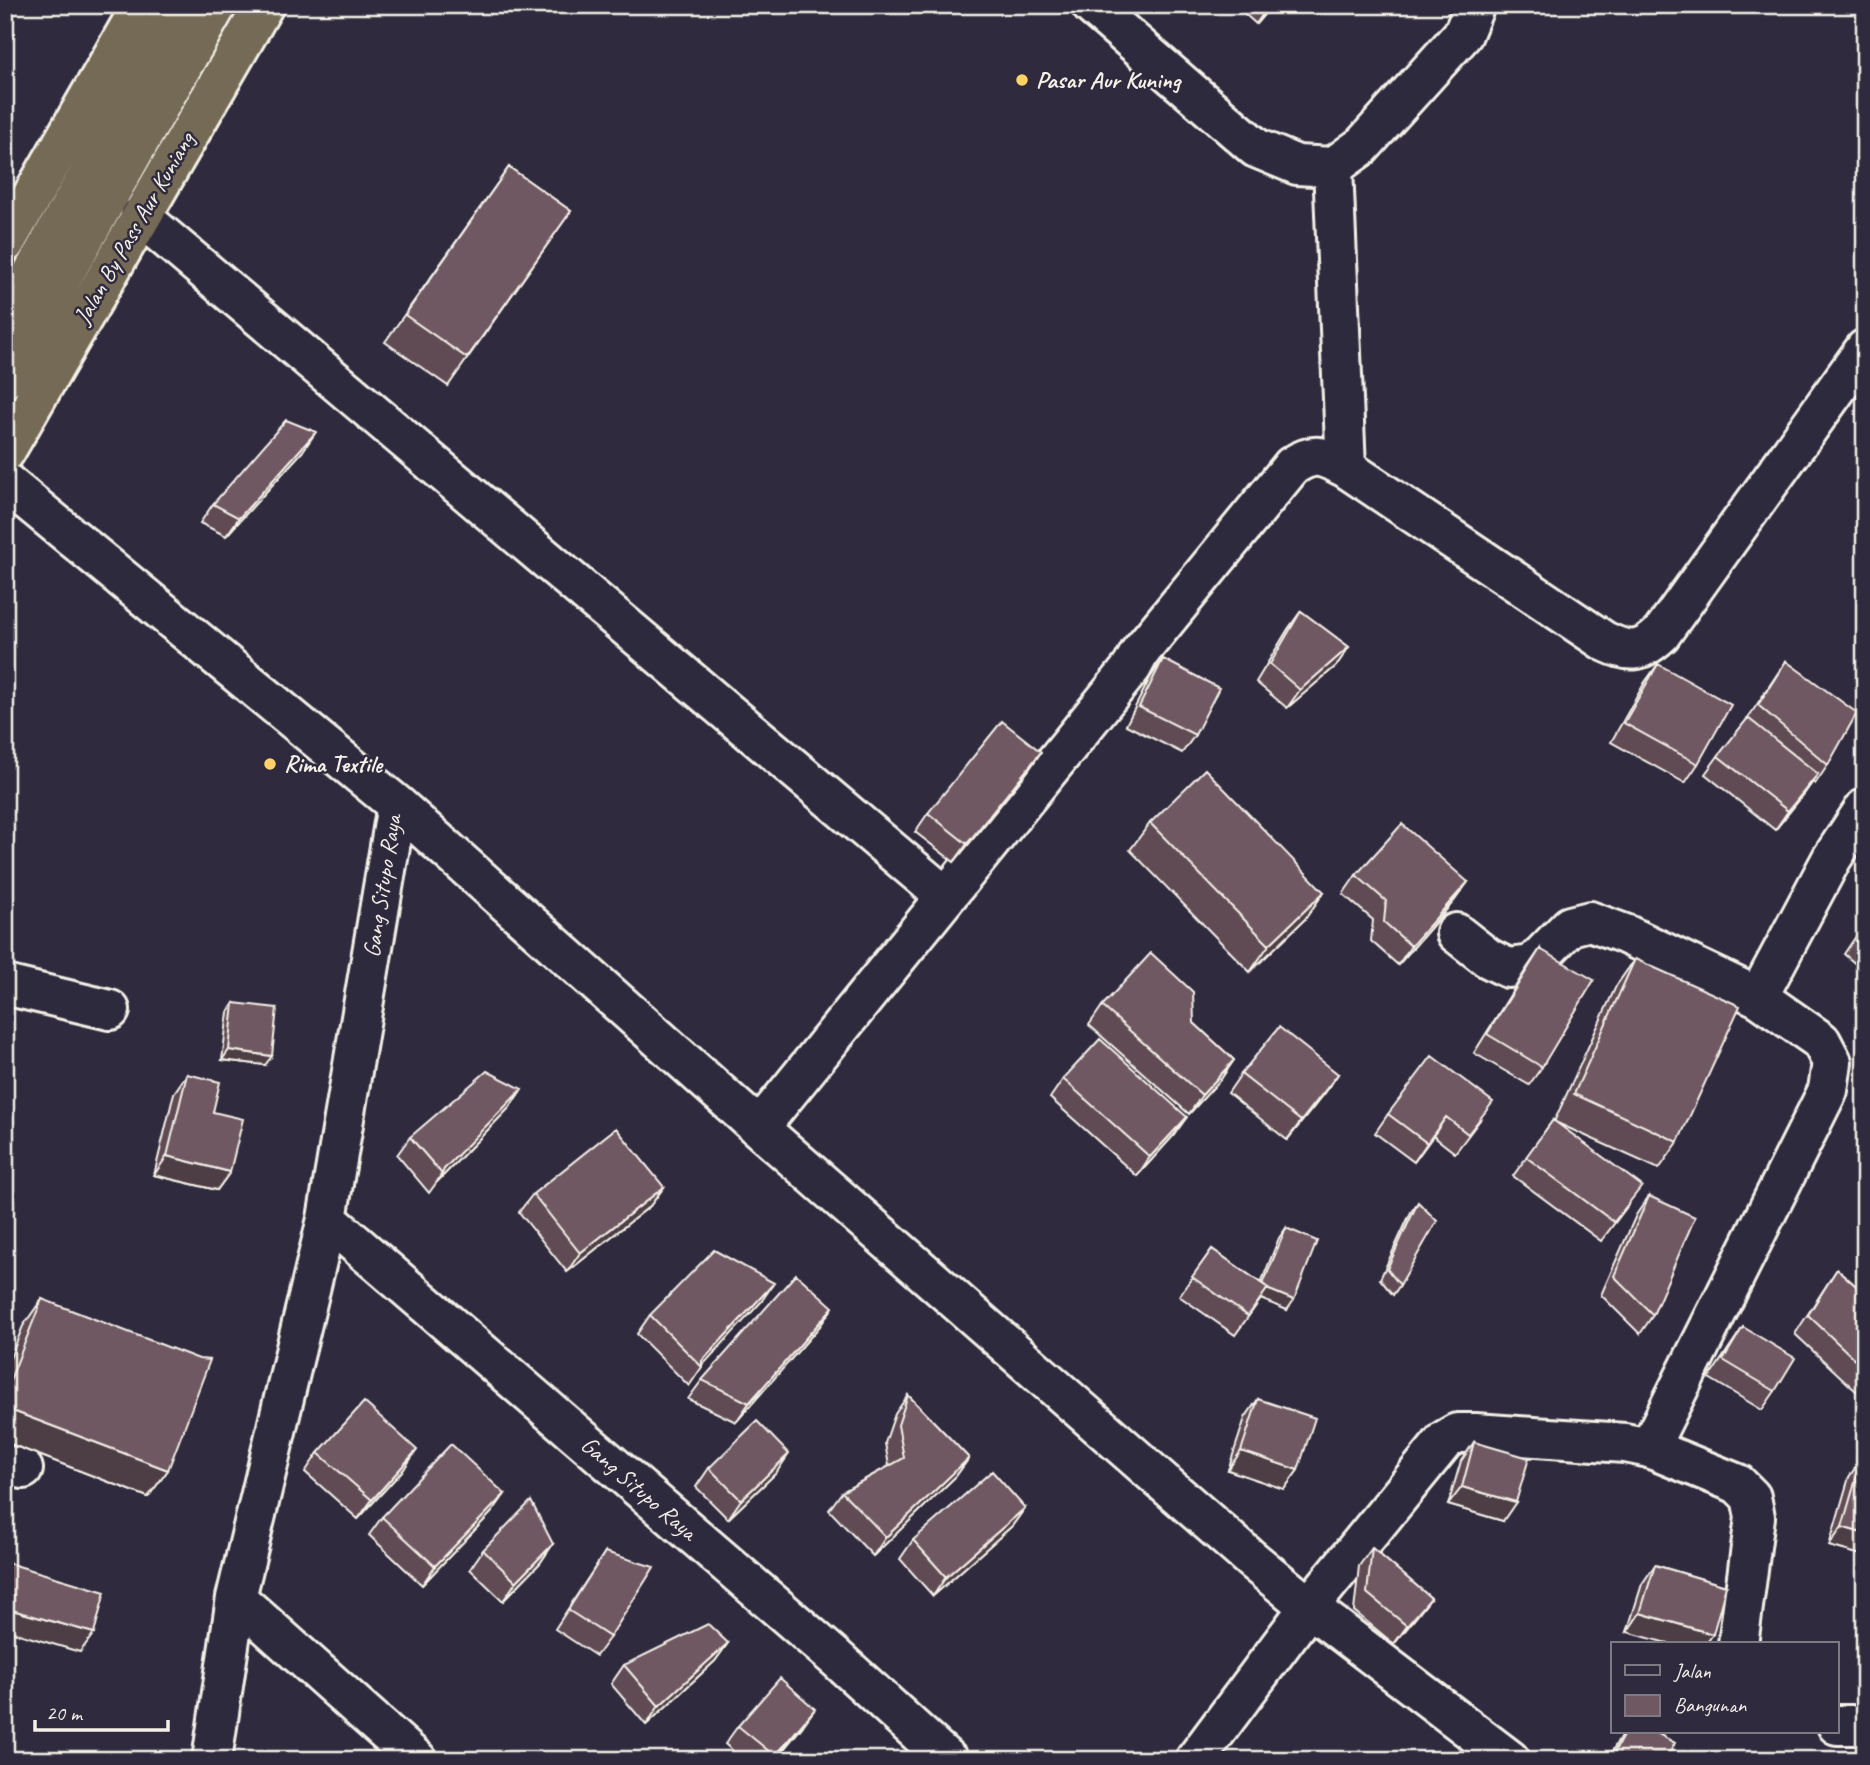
<svg xmlns="http://www.w3.org/2000/svg" width="1870" height="1765" viewBox="0 0 1870 1765" font-family="Caveat,sans-serif">
<style>
.lines{fill:none;stroke-linecap:round;stroke-linejoin:round}
.minor-casing{stroke:#f4f1e8;stroke-width:44}
.highway-casing{stroke:#f4f1e8;stroke-width:44}
.minor{stroke:#2f2a3d;stroke-width:38}
.highway{stroke:#746b55;stroke-width:38}
.wall{fill:#604c55;stroke:#f4f1e8;stroke-width:2}
.shaded-wall{fill:#4e3e45;stroke:#f4f1e8;stroke-width:2}
.building{fill:#705863;stroke:#f4f1e8;stroke-width:2}
.poi-dot{fill:#ffd166;stroke:#2f2a3d;stroke-width:2.5}
.labels{text-anchor:middle;stroke-width:5;stroke-linejoin:round;paint-order:stroke}
.poi-label{font-size:24px;font-weight:bold;fill:#f4f1e8;stroke:#2f2a3d;text-anchor:start}
.street-label{font-size:24px;fill:#f4f1e8;stroke:#2f2a3d}
</style>
<rect width="100%" height="100%" fill="#2f2a3d"/>
<filter id="ink" filterUnits="userSpaceOnUse"><feTurbulence type="fractalNoise" baseFrequency=".0143" numOctaves="2"/><feDisplacementMap in="SourceGraphic" scale="14" xChannelSelector="R" yChannelSelector="G"/><feConvolveMatrix kernelMatrix="1 2 1 2 8 2 1 2 1" color-interpolation-filters="sRGB"/></filter>
<g filter="url(#ink)">
<g class="lines">
<defs>
<path id="minor" d="M 1091,5 L 1256,148 L 1297,165 L 1333,167 L 1362,146 L 1463,34 L 1475,5
M 1333,167 L 1346,468
M 140,216 L 945,896
M 5,482 L 397,805 L 759,1128 L 1251,1559 L 1309,1607 L 1510,1760
M 397,805 L 327,1219 L 836,1658 L 948,1760
M 5,985 L 110,1010
M 1758,997 L 1832,858 L 1865,808
M 759,1128 L 1132,667 L 1140,652 L 1292,466 C 1315,451 1323,456 1346,468 L 1604,641 C 1629,653 1640,654 1661,634 L 1865,349
M 1649,1448 L 1738,1484 L 1751,1497 L 1755,1517 L 1738,1644
M 5,1465 L 23,1469
M 236,1598 L 417,1760
M 1837,1725 L 1865,1725
M 212,1760 L 236,1598 L 327,1219
M 1195,1760 L 1309,1607 L 1445,1440 L 1457,1433 L 1475,1433 L 1625,1443 L 1649,1448 L 1828,1090 L 1832,1062 L 1821,1041 L 1758,997 L 1625,934 L 1590,921 L 1570,926 L 1532,965 L 1508,968 L 1488,958 L 1456,933"/>
<path id="highway" d="M 5,243 L 142,5
M 5,322 L 184,5
M 5,378 L 217,5
M 5,452 L 264,5"/>
</defs>
<!-- minor casing -->
<use href="#minor" class="minor-casing"/>
<!-- highway casing -->
<use href="#highway" class="highway-casing"/>
<!-- minor -->
<use href="#minor" class="minor"/>
<!-- highway -->
<use href="#highway" class="highway"/>
</g>
<!-- wall -->
<path class="wall" d="M 1235,5 L 1272,5 L 1256,24 Z
M 509,167 L 571,211 L 448,386 L 385,342 Z
M 303,451 L 226,536 L 200,523 L 213,504 Z
M 1301,611 L 1349,647 L 1336,666 L 1287,708 L 1256,682 L 1288,629 Z
M 1163,659 L 1195,735 L 1182,753 L 1126,725 L 1150,678 Z
M 1786,661 L 1828,765 L 1815,784 L 1813,782 L 1775,830 L 1705,774 L 1718,756 L 1748,718 Z
M 1658,664 L 1698,764 L 1685,783 L 1611,742 L 1645,682 Z
M 1041,752 L 1028,771 L 954,862 L 915,832 L 928,813 Z
M 1150,823 L 1324,892 L 1305,919 L 1250,972 L 1130,850 Z
M 1356,875 L 1468,882 L 1454,901 L 1398,965 L 1371,941 L 1373,920 L 1343,894 Z
M 1865,923 L 1865,972 L 1844,954 Z
M 1540,949 L 1542,1067 L 1529,1085 L 1474,1053 L 1527,968 Z
M 1635,959 L 1678,1142 L 1659,1169 L 1555,1122 L 1629,1204 L 1601,1241 L 1513,1176 L 1553,1120 L 1554,1122 L 1616,986 Z
M 234,1003 L 265,1065 L 222,1060 L 228,1012 Z
M 1102,1006 L 1194,1023 L 1234,1060 L 1221,1079 L 1189,1114 L 1089,1025 Z
M 187,1074 L 213,1112 L 230,1172 L 217,1190 L 154,1175 L 174,1093 Z
M 1241,1074 L 1338,1074 L 1325,1093 L 1287,1140 L 1228,1093 Z
M 1063,1079 L 1174,1135 L 1137,1176 L 1050,1098 Z
M 509,1108 L 437,1182 L 429,1193 L 397,1155 L 410,1137 Z
M 1388,1114 L 1480,1120 L 1455,1153 L 1433,1136 L 1414,1162 L 1375,1133 Z
M 664,1187 L 650,1206 L 567,1272 L 519,1212 L 533,1194 Z
M 1649,1196 L 1653,1315 L 1640,1334 L 1601,1295 L 1636,1215 Z
M 1418,1202 L 1400,1285 L 1393,1295 L 1380,1279 L 1411,1212 Z
M 1286,1228 L 1287,1310 L 1261,1299 L 1235,1335 L 1179,1296 L 1212,1249 L 1261,1283 L 1279,1238 Z
M 1837,1269 L 1865,1294 L 1865,1387 L 1858,1393 L 1795,1334 Z
M 42,1299 L 168,1470 L 148,1497 L 5,1442 L 5,1371 L 23,1326 Z
M 761,1302 L 702,1365 L 702,1367 L 689,1386 L 637,1334 L 650,1315 Z
M 833,1307 L 820,1326 L 736,1422 L 688,1399 L 702,1380 Z
M 1743,1327 L 1775,1391 L 1762,1410 L 1709,1378 Z
M 908,1395 L 969,1458 L 956,1476 L 873,1556 L 829,1510 L 842,1492 L 889,1466 L 885,1443 L 895,1414 Z
M 1258,1399 L 1298,1470 L 1284,1489 L 1228,1470 L 1245,1418 Z
M 1474,1442 L 1503,1521 L 1448,1505 L 1461,1461 Z
M 318,1453 L 404,1469 L 358,1519 L 305,1472 Z
M 1862,1458 L 1865,1459 L 1865,1556 L 1829,1546 L 1849,1477 Z
M 709,1468 L 776,1473 L 728,1519 L 696,1487 Z
M 505,1494 L 492,1512 L 422,1585 L 369,1535 L 382,1517 Z
M 1025,1508 L 1012,1526 L 933,1596 L 900,1559 L 913,1540 Z
M 553,1544 L 540,1563 L 503,1601 L 470,1569 L 483,1550 Z
M 1372,1548 L 1431,1598 L 1417,1616 L 1394,1644 L 1354,1611 L 1359,1566 Z
M 605,1552 L 610,1637 L 596,1656 L 555,1629 Z
M 1655,1565 L 1726,1586 L 1627,1632 L 1642,1584 Z
M 728,1643 L 715,1661 L 646,1725 L 611,1684 L 624,1665 Z
M 738,1726 L 802,1727 L 775,1760 L 743,1760 L 725,1744 Z
M 1623,1732 L 1655,1732 L 1666,1760 L 1607,1760 Z"/>
<!-- shaded-wall -->
<path class="shaded-wall" d="M 1269,5 L 1272,5 L 1256,24 Z
M 316,432 L 303,451 L 226,536 L 239,518 Z
M 1349,647 L 1336,666 L 1287,708 L 1300,690 Z
M 1041,752 L 1028,771 L 954,862 L 967,844 Z
M 1818,774 L 1805,793 L 1775,830 L 1788,811 Z
M 1468,882 L 1454,901 L 1398,965 L 1411,946 Z
M 1324,892 L 1305,919 L 1250,972 L 1269,945 Z
M 229,1050 L 272,1056 L 265,1065 L 222,1060 Z
M 1234,1060 L 1221,1079 L 1189,1114 L 1202,1095 Z
M 1338,1074 L 1325,1093 L 1287,1140 L 1301,1121 Z
M 522,1089 L 509,1108 L 437,1182 L 444,1169 Z
M 1187,1117 L 1174,1135 L 1137,1176 L 1150,1157 Z
M 1446,1117 L 1433,1136 L 1414,1162 L 1427,1143 Z
M 167,1156 L 230,1172 L 217,1190 L 154,1175 Z
M 664,1187 L 650,1206 L 567,1272 L 580,1253 Z
M 774,1283 L 761,1302 L 702,1366 L 702,1361 Z
M 1262,1287 L 1294,1300 L 1287,1310 L 1256,1297 Z
M 833,1307 L 820,1326 L 736,1422 L 749,1403 Z
M 5,1408 L 168,1470 L 148,1497 L 5,1442 Z
M 417,1450 L 404,1469 L 358,1519 L 372,1500 Z
M 1241,1451 L 1298,1470 L 1284,1489 L 1228,1470 Z
M 789,1454 L 776,1473 L 728,1519 L 741,1500 Z
M 969,1458 L 956,1476 L 873,1556 L 886,1537 Z
M 1462,1487 L 1516,1502 L 1503,1521 L 1448,1505 Z
M 505,1494 L 492,1512 L 422,1585 L 435,1566 Z
M 1025,1508 L 1012,1526 L 933,1596 L 946,1577 Z
M 1842,1527 L 1865,1534 L 1865,1556 L 1829,1546 Z
M 553,1544 L 540,1563 L 503,1601 L 516,1582 Z
M 1431,1598 L 1417,1616 L 1394,1644 L 1407,1626 Z
M 5,1608 L 94,1633 L 80,1652 L 5,1630 Z
M 1640,1613 L 1713,1634 L 1706,1644 L 1670,1644 L 1627,1632 Z
M 728,1643 L 715,1661 L 646,1725 L 659,1706 Z
M 815,1709 L 802,1727 L 775,1760 L 772,1760 Z"/>
<!-- building -->
<path class="building" d="M 509,167 L 571,211 L 467,358 L 405,315 Z
M 286,420 L 316,432 L 239,518 L 213,504 Z
M 1301,611 L 1349,647 L 1300,690 L 1270,664 Z
M 1163,659 L 1219,688 L 1195,735 L 1139,707 Z
M 1786,661 L 1857,713 L 1828,765 L 1758,705 Z
M 1658,664 L 1731,705 L 1698,764 L 1624,723 Z
M 1748,718 L 1818,774 L 1788,811 L 1718,756 Z
M 1002,721 L 1041,752 L 967,844 L 928,813 Z
M 1205,769 L 1324,892 L 1269,945 L 1150,823 Z
M 1402,824 L 1468,882 L 1411,946 L 1384,922 L 1386,901 L 1356,875 Z
M 1865,924 L 1865,942 L 1857,935 Z
M 1540,949 L 1594,980 L 1542,1067 L 1487,1034 Z
M 1151,953 L 1193,992 L 1194,1023 L 1234,1060 L 1202,1095 L 1102,1006 Z
M 1635,959 L 1740,1006 L 1678,1142 L 1574,1094 Z
M 234,1003 L 277,1008 L 272,1056 L 229,1050 Z
M 1279,1027 L 1338,1074 L 1301,1121 L 1241,1074 Z
M 1100,1039 L 1187,1117 L 1150,1157 L 1063,1079 Z
M 1432,1056 L 1493,1102 L 1468,1134 L 1446,1117 L 1427,1143 L 1388,1114 Z
M 487,1071 L 522,1089 L 444,1169 L 442,1174 L 410,1137 Z
M 187,1074 L 220,1082 L 213,1112 L 243,1119 L 230,1172 L 167,1156 Z
M 1553,1120 L 1642,1186 L 1614,1222 L 1526,1157 Z
M 616,1128 L 664,1187 L 580,1253 L 533,1194 Z
M 1649,1196 L 1695,1217 L 1653,1315 L 1614,1276 Z
M 1418,1202 L 1437,1221 L 1400,1285 L 1387,1269 Z
M 1286,1228 L 1317,1241 L 1294,1300 L 1267,1289 L 1268,1288 L 1263,1284 Z
M 1212,1249 L 1268,1288 L 1248,1316 L 1192,1277 Z
M 714,1250 L 774,1283 L 702,1361 L 702,1367 L 650,1315 Z
M 1837,1269 L 1865,1294 L 1865,1369 L 1808,1315 Z
M 796,1274 L 833,1307 L 749,1403 L 702,1380 Z
M 42,1299 L 199,1359 L 210,1360 L 168,1470 L 5,1408 L 5,1393 Z
M 1743,1327 L 1795,1358 L 1775,1391 L 1723,1360 Z
M 908,1395 L 969,1458 L 886,1537 L 842,1492 L 904,1458 L 898,1425 Z
M 1258,1399 L 1315,1418 L 1298,1470 L 1241,1451 Z
M 364,1402 L 417,1450 L 372,1500 L 318,1453 Z
M 757,1421 L 789,1454 L 741,1500 L 709,1468 Z
M 1474,1442 L 1529,1458 L 1516,1502 L 1462,1487 Z
M 451,1444 L 505,1494 L 435,1566 L 382,1517 Z
M 1862,1458 L 1865,1459 L 1865,1534 L 1842,1527 Z
M 992,1471 L 1025,1508 L 946,1577 L 913,1540 Z
M 531,1501 L 553,1544 L 516,1582 L 483,1550 Z
M 1372,1548 L 1431,1598 L 1407,1626 L 1367,1593 Z
M 605,1552 L 654,1567 L 610,1637 L 568,1610 Z
M 8,1563 L 105,1592 L 94,1633 L 5,1608 L 5,1571 Z
M 1655,1565 L 1726,1586 L 1713,1634 L 1640,1613 Z
M 708,1624 L 728,1643 L 659,1706 L 624,1665 Z
M 780,1678 L 815,1709 L 775,1756 L 738,1726 Z
M 1625,1732 L 1655,1732 L 1675,1743 L 1666,1760 L 1610,1760 Z"/>
</g>
<!-- markers -->
<g class="poi-dot">
<circle cx="1022" cy="80" r="7"/>
<circle cx="270" cy="764" r="7"/>
</g>
<g class="labels">
<!-- poi labels -->
<g class="poi-label">
<text x="1036" y="88">Pasar Aur Kuning</text>
<text x="284" y="772">Rima Textile</text>
</g>
<!-- street labels -->
<g class="street-label">
<text transform="translate(134 228) rotate(-60)" y="8">Jalan By Pass Aur Kuniang</text>
<text transform="translate(382 886) rotate(-81)" y="8">Gang Situpo Raya</text>
<text transform="translate(639 1488) rotate(41)" y="8">Gang Situpo Raya</text>
</g>
</g>
<!-- margin -->
<rect width="1870" height="1765" fill="none" stroke="#2f2a3d" stroke-width="28"/>
<rect x="14" y="14" width="1842" height="1737" fill="none" stroke="#f4f1e8" stroke-width="2.5" filter="url(#ink)"/>
<!-- legend -->
<rect x="1611" y="1642" width="228" height="91" fill="#2f2a3d" stroke="#7e7a81" stroke-width="2"/>
<rect x="1625" y="1665" width="35" height="10" fill="#2f2a3d" stroke="#7e7a81" stroke-width="2"/>
<text x="1674" y="1678" font-size="21" fill="#f4f1e8">Jalan</text>
<rect x="1625" y="1695" width="35" height="21" fill="#705863" stroke="#7e7a81" stroke-width="2"/>
<text x="1674" y="1712" font-size="21" fill="#f4f1e8">Bangunan</text>
<!-- scale -->
<path d="M35 1720v10h133v-10" fill="none" stroke="#f4f1e8" stroke-width="3.5"/>
<text x="46" y="1720" font-size="21" fill="#f4f1e8" stroke="#2f2a3d" stroke-width="5" paint-order="stroke">20 m</text>
</svg>
